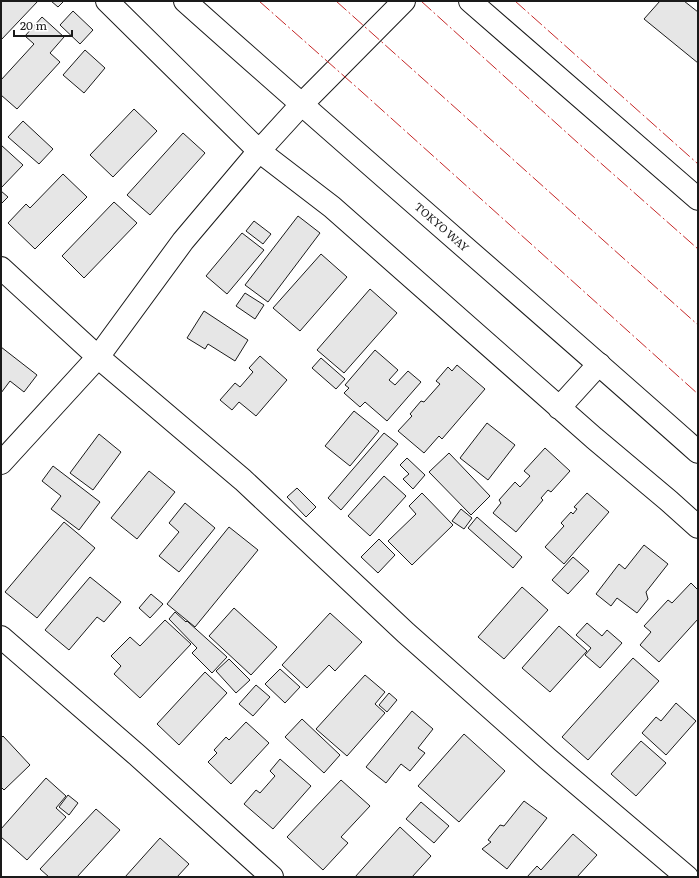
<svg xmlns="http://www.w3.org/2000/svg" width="699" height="878" viewBox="0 0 699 878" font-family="Literata,serif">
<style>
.building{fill:#e6e6e6;stroke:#1a1a1a}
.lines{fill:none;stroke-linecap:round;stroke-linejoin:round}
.minor-casing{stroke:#1a1a1a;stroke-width:24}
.major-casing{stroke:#1a1a1a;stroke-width:24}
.minor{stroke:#fff;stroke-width:22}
.major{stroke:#fff;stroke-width:22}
.power{stroke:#c62828;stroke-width:1;stroke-dasharray:14 3 2 3;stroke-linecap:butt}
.labels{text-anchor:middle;stroke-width:3;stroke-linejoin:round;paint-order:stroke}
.street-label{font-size:11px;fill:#1a1a1a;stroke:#fff}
</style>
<rect width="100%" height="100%" fill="#fff"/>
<!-- building -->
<path class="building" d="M 1,1 L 38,1 L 1,40 Z
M 51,1 L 64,1 L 58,7 Z
M 660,1 L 684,1 L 698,12 L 698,63 L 644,19 Z
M 73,11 L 93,30 L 80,44 L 60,25 Z
M 42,17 L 64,37 L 50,53 L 60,62 L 17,109 L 1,95 L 1,80 L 34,44 L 25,36 Z
M 85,50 L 105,68 L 84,93 L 63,75 Z
M 134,109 L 157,131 L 113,177 L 90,155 Z
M 23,121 L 53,149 L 39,164 L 8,137 Z
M 183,133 L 205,153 L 150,215 L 127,195 Z
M 1,145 L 23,165 L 1,188 Z
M 63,174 L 87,197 L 35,249 L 8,223 L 26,204 L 30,208 Z
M 1,191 L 8,197 L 1,204 Z
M 114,202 L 137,223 L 84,278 L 62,256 Z
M 298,216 L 320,233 L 268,302 L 245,285 Z
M 254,221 L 271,234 L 263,244 L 246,231 Z
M 242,233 L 264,250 L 227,294 L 206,276 Z
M 321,254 L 347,277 L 300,331 L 273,308 Z
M 370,289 L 397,313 L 344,373 L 317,350 Z
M 245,293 L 264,305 L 255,319 L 236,306 Z
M 204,311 L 248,340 L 235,361 L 208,344 L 205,349 L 187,338 Z
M 1,347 L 37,375 L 24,392 L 10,381 L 1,393 Z
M 375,350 L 398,370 L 389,380 L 395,385 L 408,371 L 421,382 L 387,421 L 365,402 L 360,407 L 344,393 L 349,388 L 345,385 Z
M 260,356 L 287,380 L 256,416 L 239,402 L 232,410 L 220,400 L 235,383 L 240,387 L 253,372 L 249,368 Z
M 321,358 L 345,379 L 336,389 L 312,368 Z
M 457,365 L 485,389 L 442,439 L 439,436 L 424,453 L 398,431 L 412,416 L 410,414 L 421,401 L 424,402 L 440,384 L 436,381 L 448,367 L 452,371 Z
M 354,411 L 379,431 L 350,466 L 325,446 Z
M 487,423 L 515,445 L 488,480 L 460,458 Z
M 384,433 L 398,444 L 341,510 L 328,498 Z
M 99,434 L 121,452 L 93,490 L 70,473 Z
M 545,448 L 570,471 L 551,492 L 548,490 L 541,498 L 543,500 L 516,532 L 493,513 L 501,503 L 499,500 L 515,482 L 520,487 L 530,476 L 524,471 Z
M 449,453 L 490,496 L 471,515 L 429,472 Z
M 407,458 L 425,475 L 413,489 L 403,479 L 409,474 L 400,465 Z
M 53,466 L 100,502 L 79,530 L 51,509 L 61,496 L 42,481 Z
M 149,471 L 175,492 L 137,539 L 111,518 Z
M 384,476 L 406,496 L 370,536 L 348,516 Z
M 297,488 L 316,507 L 306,517 L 287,497 Z
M 422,493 L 453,525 L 412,565 L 388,541 L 416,514 L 409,506 Z
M 587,493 L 609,512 L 564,564 L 545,547 L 564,526 L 561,523 L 571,512 L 573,514 L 577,509 L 574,507 Z
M 185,503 L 215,528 L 179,572 L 159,556 L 179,532 L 169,523 Z
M 461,509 L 472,518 L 464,529 L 452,521 Z
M 477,517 L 522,557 L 513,568 L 468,528 Z
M 64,522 L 95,548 L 37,618 L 5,592 Z
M 229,527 L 258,550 L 195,627 L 167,604 Z
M 379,539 L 395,555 L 378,573 L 361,557 Z
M 644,545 L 668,564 L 646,592 L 648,599 L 637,613 L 617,598 L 611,606 L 596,594 L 619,564 L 625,569 Z
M 573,557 L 589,571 L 568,594 L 552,580 Z
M 90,577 L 121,602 L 104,622 L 97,617 L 69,650 L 45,630 Z
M 691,583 L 698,590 L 698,619 L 659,662 L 640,645 L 651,632 L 644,626 L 668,600 L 672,603 Z
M 522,587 L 548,610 L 504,659 L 478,637 Z
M 151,594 L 163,604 L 150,618 L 139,608 Z
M 234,608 L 277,647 L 251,675 L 209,636 Z
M 175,612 L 186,622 L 187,621 L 227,657 L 212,673 L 192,653 L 197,648 L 169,619 Z
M 330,613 L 362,642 L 335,671 L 329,665 L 307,688 L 282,665 Z
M 165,620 L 191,644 L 140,698 L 114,674 L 121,666 L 111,656 L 130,637 L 140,646 Z
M 587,623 L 602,636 L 607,630 L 622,643 L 600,668 L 585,655 L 591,648 L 576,635 Z
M 559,626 L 587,651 L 550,692 L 522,668 Z
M 633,658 L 659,681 L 588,760 L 562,737 Z
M 229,659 L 250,680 L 236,693 L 216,671 Z
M 280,669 L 300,687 L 285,703 L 265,684 Z
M 205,672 L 227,693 L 179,745 L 157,724 Z
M 365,675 L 385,692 L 375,704 L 385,713 L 347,756 L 316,729 Z
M 256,685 L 270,697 L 253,716 L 239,704 Z
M 389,693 L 397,700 L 387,712 L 379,705 Z
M 676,703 L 696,721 L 666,755 L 642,733 L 656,717 L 661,721 Z
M 412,711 L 433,729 L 418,748 L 425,753 L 410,771 L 401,764 L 386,783 L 366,767 Z
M 302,719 L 340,755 L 324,773 L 285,737 Z
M 246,722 L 269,743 L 231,784 L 208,762 L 217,753 L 214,750 L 226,737 L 229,740 Z
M 464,734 L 505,771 L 459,822 L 418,786 Z
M 3,736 L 30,765 L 4,790 L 1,787 L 1,738 Z
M 641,741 L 666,763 L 636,796 L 611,774 Z
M 280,759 L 311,786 L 273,829 L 244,804 L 256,790 L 260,793 L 275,776 L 270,771 Z
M 46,778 L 66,796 L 56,808 L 66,817 L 27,860 L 1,837 L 1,829 Z
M 341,780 L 370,806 L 341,837 L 348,843 L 323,870 L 287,837 Z
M 68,795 L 78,803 L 69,815 L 59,807 Z
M 524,801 L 547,818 L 507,869 L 482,849 L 491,842 L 488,840 L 500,825 L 504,826 Z
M 421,802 L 449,826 L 434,843 L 406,819 Z
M 96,809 L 120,830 L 77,877 L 49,877 L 40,869 Z
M 400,827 L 431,856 L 412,877 L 355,877 Z
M 573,834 L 597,855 L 577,877 L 527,877 L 537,866 L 541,870 Z
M 160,838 L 189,864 L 177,877 L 125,877 Z"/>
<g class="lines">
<defs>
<path id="minor" d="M 107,1 L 259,151 L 332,207 L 594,438 L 669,501 L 698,527
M 470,1 L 698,199
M 1,268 L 98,357 L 243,480 L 406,633 L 548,759 L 687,877
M 559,408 L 599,364
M 1,463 L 98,357 L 183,241 L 259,151 L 301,105 L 404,1
M 1,637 L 137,755 L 272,877"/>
<g id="major">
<path id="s1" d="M 185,1 C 355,153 528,301 698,452"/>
</g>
</defs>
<!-- minor casing -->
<use href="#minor" class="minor-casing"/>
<!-- major casing -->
<use href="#major" class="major-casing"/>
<!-- minor -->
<use href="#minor" class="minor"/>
<!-- major -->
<use href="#major" class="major"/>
<!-- power -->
<path class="power" d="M 259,1 L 362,92 L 698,394
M 336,1 L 698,325
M 421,1 L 578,143 L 698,249
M 515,1 L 698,164"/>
</g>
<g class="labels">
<!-- street labels -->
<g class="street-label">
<text dy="4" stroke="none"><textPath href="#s1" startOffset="342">TOKYO WAY</textPath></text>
</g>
</g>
<!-- border -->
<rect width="699" height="878" fill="none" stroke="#1a1a1a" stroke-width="4"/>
<!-- scale -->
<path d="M14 30v6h58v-6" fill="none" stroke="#1a1a1a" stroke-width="2"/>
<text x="20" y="30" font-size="12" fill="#1a1a1a" stroke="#ffffff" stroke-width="3" paint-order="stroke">20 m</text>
</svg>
